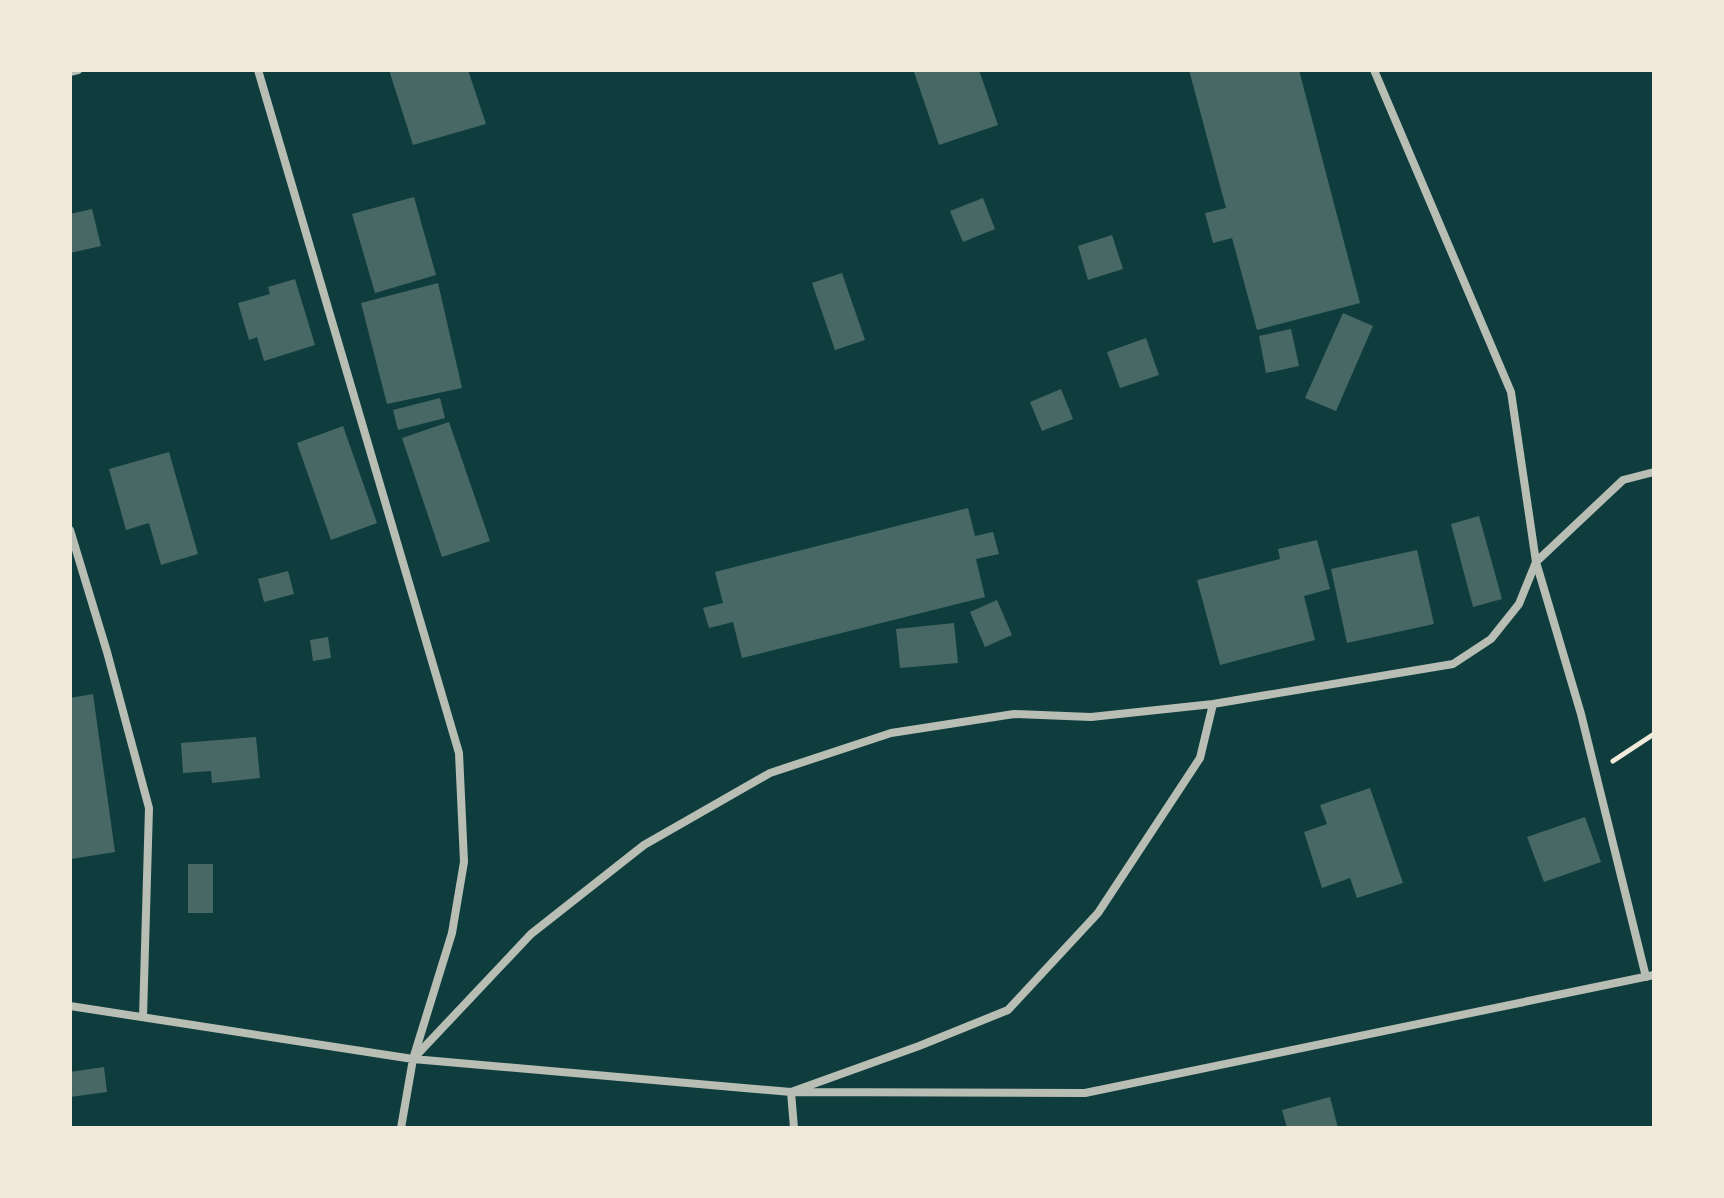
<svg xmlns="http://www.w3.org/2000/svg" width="1724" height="1198" viewBox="0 0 1724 1198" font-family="Ubuntu,sans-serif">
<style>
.building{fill:#486865}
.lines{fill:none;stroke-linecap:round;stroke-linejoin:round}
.path{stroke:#f1e9da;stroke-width:5}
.minor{stroke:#b8beb3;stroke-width:8}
</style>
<rect width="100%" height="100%" fill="#0f3d3e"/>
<!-- building -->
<path class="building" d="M 389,70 L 468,70 L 486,124 L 413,145 Z
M 920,70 L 979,70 L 998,125 L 939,145 L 914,72 Z
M 1189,70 L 1299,70 L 1360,303 L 1257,330 L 1232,238 L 1213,243 L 1205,213 L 1226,208 Z
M 414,197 L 436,275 L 375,293 L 352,214 Z
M 983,198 L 995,229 L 963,242 L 950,211 Z
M 92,209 L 101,246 L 70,253 L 70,214 Z
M 1112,235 L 1123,269 L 1088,280 L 1078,246 Z
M 842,273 L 865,340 L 835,350 L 812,283 Z
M 295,279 L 315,345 L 264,361 L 257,337 L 249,340 L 238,303 L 270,294 L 268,287 Z
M 438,283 L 462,388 L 387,404 L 361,303 Z
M 1343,313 L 1373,326 L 1336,411 L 1305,398 Z
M 1291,329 L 1299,366 L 1266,373 L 1259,336 Z
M 1146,338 L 1159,375 L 1120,388 L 1107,352 Z
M 1061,389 L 1073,419 L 1042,431 L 1030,402 Z
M 440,398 L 445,418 L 398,430 L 393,410 Z
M 449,422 L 490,541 L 442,557 L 402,438 Z
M 343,426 L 377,523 L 331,540 L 297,443 Z
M 169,452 L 198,554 L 161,565 L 149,523 L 126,530 L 109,469 Z
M 968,508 L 975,536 L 993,532 L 999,554 L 976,559 L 985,597 L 742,658 L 733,622 L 709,628 L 703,608 L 723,603 L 715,572 Z
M 1479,516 L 1502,599 L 1473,607 L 1451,524 Z
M 1317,540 L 1330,589 L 1304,596 L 1315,640 L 1220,665 L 1197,580 L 1280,559 L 1278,549 Z
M 1417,550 L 1434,624 L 1347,643 L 1331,569 Z
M 288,571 L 294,594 L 264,602 L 258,579 Z
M 997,600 L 1012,635 L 985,647 L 970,612 Z
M 954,623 L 958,663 L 900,668 L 896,629 Z
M 328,637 L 331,658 L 313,661 L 310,640 Z
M 93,694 L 115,852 L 71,859 L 70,698 Z
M 256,737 L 260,778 L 212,783 L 211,771 L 183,773 L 181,743 Z
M 1370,788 L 1403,883 L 1357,898 L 1350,878 L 1322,888 L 1304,832 L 1327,824 L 1320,805 Z
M 1585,817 L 1601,862 L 1544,882 L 1527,837 Z
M 188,864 L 213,864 L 213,913 L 188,913 Z
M 104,1067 L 107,1092 L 70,1097 L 70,1072 Z
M 1330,1097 L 1338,1128 L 1287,1128 L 1282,1110 Z"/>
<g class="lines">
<!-- path -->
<path class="path" d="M 1613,761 L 1654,734"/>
<!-- minor -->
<path class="minor" d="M 258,70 L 459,753 L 464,862 L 452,933 L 413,1059 L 401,1128
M 1374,70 L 1511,392 L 1536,562 L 1581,714 L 1646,977
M 70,72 L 78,70
M 70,530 L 107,652 L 149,808 L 143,1017
M 70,1006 L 413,1059 L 791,1092 L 1085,1093 L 1654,975
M 413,1059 L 531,934 L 644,845 L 770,773 L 891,733 L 1014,714 L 1091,717 L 1213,704 L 1453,664 L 1491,639 L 1519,604 L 1536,562 L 1623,480 L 1654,472
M 794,1128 L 791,1092 L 919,1046 L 1008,1010 L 1098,913 L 1200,758 L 1213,704"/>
</g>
<!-- border -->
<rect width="1724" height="1198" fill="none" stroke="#f1e9da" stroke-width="144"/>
</svg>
